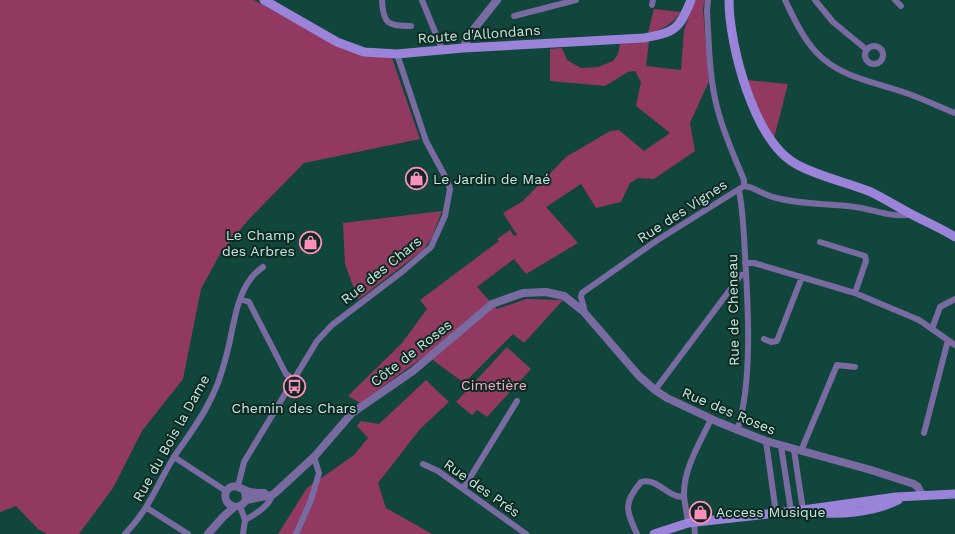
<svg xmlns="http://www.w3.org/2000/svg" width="955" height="534" viewBox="0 0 955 534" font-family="'Work Sans',sans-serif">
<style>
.green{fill:#913960}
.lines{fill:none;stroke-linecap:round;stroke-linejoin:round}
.minor{stroke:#796ba2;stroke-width:6}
.tertiary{stroke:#796ba2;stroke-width:8}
.secondary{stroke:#9b83da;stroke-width:9}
.labels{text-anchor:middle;stroke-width:4;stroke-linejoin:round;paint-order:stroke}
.street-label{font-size:14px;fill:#c7e7de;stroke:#0d2922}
.poi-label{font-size:14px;fill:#c7e7de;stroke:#0d2922;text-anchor:start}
.park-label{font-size:14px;fill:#faaeca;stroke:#0d2922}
</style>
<rect width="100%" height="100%" fill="#10463b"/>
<!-- green -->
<path class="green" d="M 0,0 L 254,0 L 339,47 L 392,58 L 420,139 L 304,163 L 250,218 L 220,254 L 201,289 L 183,379 L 142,431 L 113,488 L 79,534 L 47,534 L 38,529 L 16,506 L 0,512 Z
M 695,0 L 705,0 L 703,9 L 709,81 L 690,123 L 695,151 L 654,179 L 638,178 L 630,183 L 621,202 L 596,208 L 581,184 L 546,207 L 578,243 L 526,274 L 514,259 L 477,287 L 497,309 L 526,299 L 563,300 L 524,343 L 513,334 L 464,383 L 426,355 L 360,403 L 348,396 L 402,343 L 427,309 L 420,300 L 499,241 L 497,239 L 510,230 L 514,236 L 517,235 L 503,213 L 523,201 L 566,157 L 610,131 L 619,130 L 644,151 L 670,133 L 636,106 L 641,82 L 635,71 L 628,72 L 605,86 L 550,81 L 550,49 L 562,48 L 567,60 L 581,68 L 598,67 L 613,61 L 618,54 L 620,44 L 649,42 L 646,66 L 681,70 L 684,30 Z
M 654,9 L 681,12 C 671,25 664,29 648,33 Z
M 747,80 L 788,84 L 774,138 L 760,114 Z
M 442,211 L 432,237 L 424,249 L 358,300 L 345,264 L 343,223 Z
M 507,347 L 531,369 L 487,417 L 477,410 L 472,415 L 456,402 Z
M 426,380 L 449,402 L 420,429 L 378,483 L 386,508 L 432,534 L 278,534 L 307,488 L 354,455 L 368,438 L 357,426 L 361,421 L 379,424 Z"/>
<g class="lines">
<!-- minor -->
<path class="minor" d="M 382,0 C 383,24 388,26 411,26
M 422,0 L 442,49
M 708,0 L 707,11 C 709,43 709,76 717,107 C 723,132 734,156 744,180 L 744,186
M 785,0 C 794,18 802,37 816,52 C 841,79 877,82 909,94 C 925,100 940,107 955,113
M 815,0 L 833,22 L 867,50
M 895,0 L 901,6
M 652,5 L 653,0
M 514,16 L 576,0
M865 55a9 9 0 1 1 18 0a9 9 0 1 1-18 0Z
M 820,242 L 865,256 L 866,261 L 855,293
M 745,263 L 754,263 L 855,293 L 919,320 L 955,345
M 241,299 L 249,302 L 286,374 L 293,379
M 583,311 L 584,308 L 581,297 L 582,293 L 656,241 L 744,186 C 755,187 763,195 773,197 C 800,205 827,203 855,207 C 873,209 894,219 912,214
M 932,329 L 940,307 L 955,299
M 764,339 L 771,342 L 777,341 L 802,277
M 655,390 L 741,275 L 746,273
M 737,431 C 753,383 748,305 745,255 C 744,233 743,211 739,190
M 924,433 L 948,340
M 766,441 L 776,513
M 781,446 L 791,511
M 794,450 L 803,510
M 801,451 L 837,365 L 855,367
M 174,457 L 226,491
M 423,464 L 438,471 L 526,534
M 238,486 L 244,462 L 317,341 L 332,325 L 403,271 L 431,247 L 445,216 L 450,189 L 447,180 L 426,141 L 397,54
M 463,489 L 517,401
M 240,506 L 245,520 L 243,534
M 147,508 L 188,534
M 245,520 C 254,515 270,506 272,495
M 688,523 C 687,514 685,505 684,496 C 683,469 700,443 711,419
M 694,523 L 695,534
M 125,534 C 150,508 156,486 174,457 C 188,436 204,416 214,392 C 221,378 225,361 229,345 C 234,323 237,295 252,277 C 255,273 259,270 263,267
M 296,534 L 311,500 L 319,473 L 314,457
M 637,534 C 626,510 623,503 641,482 C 657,477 668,498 684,497"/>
<!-- tertiary -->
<path class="tertiary" d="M 463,48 L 470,34 L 497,0
M 245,490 L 246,500 C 238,513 222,505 226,491 C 234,482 239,488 247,491 C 253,493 258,493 264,493
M 246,500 L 272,495 L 275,493 L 314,457 L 352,413 L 413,371 L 492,304 L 523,293 L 546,292 L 564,296 L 583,311 L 639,376 L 655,390 L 667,398 L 718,422 L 766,441 L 871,470 L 914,484 L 918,487 L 922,495
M 208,534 L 223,517 L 234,507"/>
<!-- secondary -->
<path class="secondary" d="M 264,0 L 337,42 L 364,52 L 397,54 L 463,48 L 644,38 C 675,32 679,30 691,0
M 729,0 C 729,45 754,141 796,164 C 819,177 847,182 871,192 C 885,199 898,207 911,214 C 926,222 941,228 955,237
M 810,512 C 838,515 872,513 898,500
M 654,534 L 688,523 L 803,510 L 896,497 L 955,494"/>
</g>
<!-- icons -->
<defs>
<symbol id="shop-ring" viewBox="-11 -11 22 22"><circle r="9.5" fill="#0d2922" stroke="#fe8ebb" stroke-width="1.5"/><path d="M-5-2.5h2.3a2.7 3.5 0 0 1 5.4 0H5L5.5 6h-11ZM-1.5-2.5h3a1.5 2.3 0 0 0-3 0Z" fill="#fe8ebb"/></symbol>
<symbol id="bus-ring" viewBox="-11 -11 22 22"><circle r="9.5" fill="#0d2922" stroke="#fe8ebb" stroke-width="1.5"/><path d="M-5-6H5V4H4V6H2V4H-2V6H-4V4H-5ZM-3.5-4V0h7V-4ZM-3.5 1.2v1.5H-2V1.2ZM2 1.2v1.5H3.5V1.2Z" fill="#fe8ebb"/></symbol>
</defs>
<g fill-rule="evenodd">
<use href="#shop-ring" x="404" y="166" width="25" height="25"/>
<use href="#shop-ring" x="298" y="230" width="25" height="25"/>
<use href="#bus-ring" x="282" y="374" width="25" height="25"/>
<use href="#shop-ring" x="688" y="500" width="25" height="25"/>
</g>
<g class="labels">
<!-- street labels -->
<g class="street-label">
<text transform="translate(479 34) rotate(-4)" y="5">Route d'Allondans</text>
<text transform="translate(682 211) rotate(-33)" y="5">Rue des Vignes</text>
<text transform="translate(381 270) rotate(-39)" y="5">Rue des Chars</text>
<text transform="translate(733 310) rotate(-91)" y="5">Rue de Cheneau</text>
<text transform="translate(411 353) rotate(-38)" y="5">Côte de Roses</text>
<text transform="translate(729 411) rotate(23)" y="5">Rue des Roses</text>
<text transform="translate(171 438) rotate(-61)" y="5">Rue du Bois la Dame</text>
<text transform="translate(482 488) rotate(35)" y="5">Rue des Prés</text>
</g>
<!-- poi labels -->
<g class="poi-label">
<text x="433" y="184">Le Jardin de Maé</text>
<text x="295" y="240" text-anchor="end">Le Champ<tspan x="295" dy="16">des Arbres</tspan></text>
<text x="294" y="413" text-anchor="middle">Chemin des Chars</text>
<text x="716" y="517">Access Musique</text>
</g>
<!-- park labels -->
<g class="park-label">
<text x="494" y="390">Cimetière</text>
</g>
</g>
</svg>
